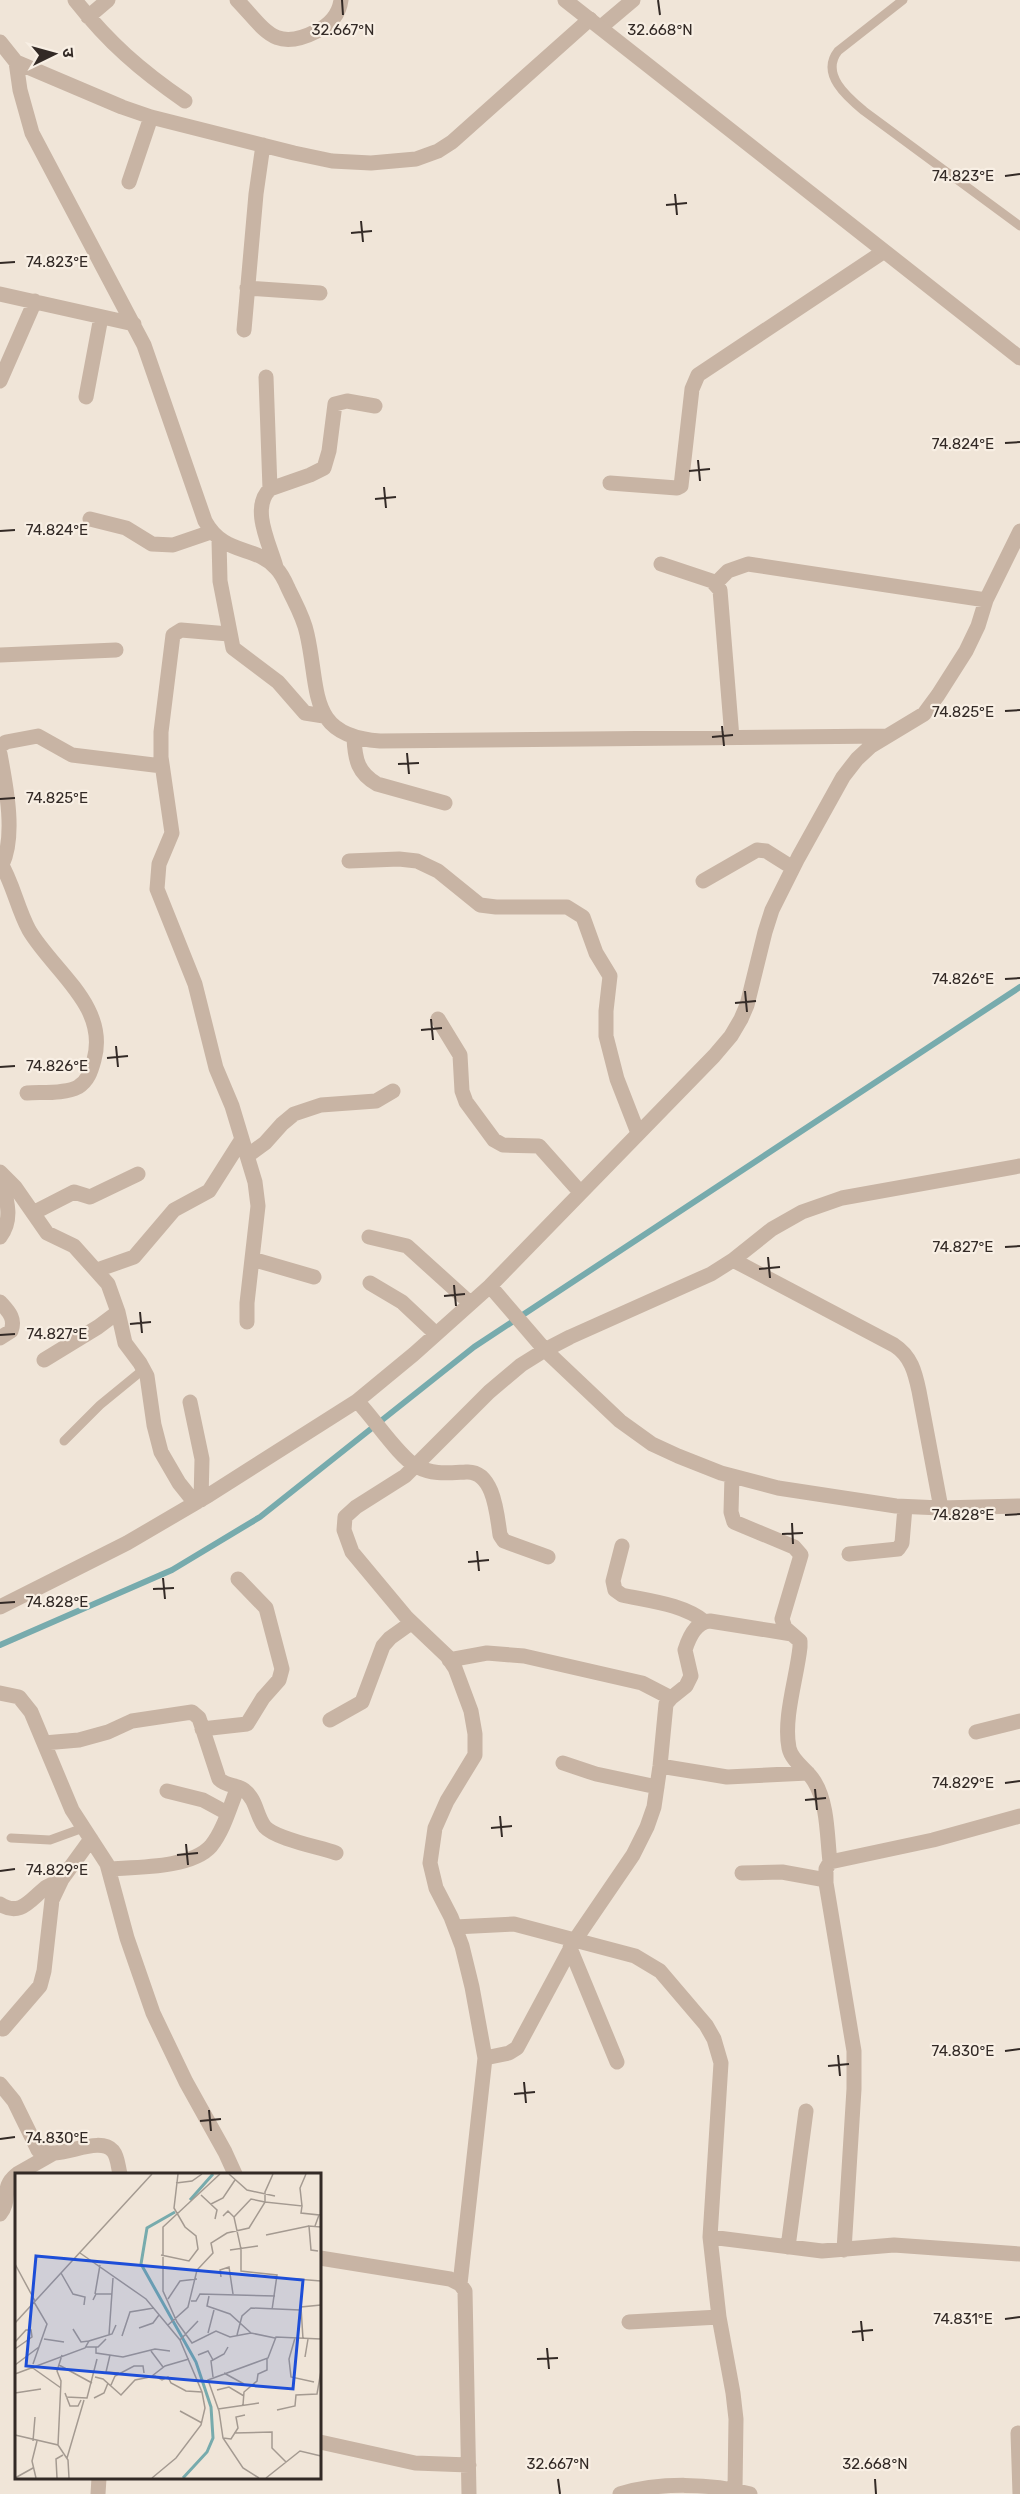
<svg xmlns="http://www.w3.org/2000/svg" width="1020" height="2494" viewBox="0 0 1020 2494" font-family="Rubik,'Noto Sans Devanagari',sans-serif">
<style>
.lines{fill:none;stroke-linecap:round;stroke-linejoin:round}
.stream{stroke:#77abad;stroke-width:6}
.service{stroke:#c8b4a4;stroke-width:9}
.minor{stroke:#c8b4a4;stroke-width:15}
.tertiary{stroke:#c8b4a4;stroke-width:15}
.ticks{fill:none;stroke:#332a26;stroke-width:2}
.inset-river{fill:none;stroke:#77abad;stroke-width:3}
.inset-road{fill:none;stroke:#a49a91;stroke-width:1.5}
.view{fill:#1d4ed8;fill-opacity:0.15;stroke:#1d4ed8;stroke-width:3}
.inset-edge{fill:none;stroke:#332a26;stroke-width:3}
.ticks-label{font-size:15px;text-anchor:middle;fill:#332a26;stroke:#f8efe4;stroke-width:4.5;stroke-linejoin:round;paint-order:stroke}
</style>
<rect width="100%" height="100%" fill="#f0e5d8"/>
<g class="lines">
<!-- stream -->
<path class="stream" d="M 0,1645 L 172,1570 L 260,1517 L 474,1347 L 1020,987"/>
<!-- service -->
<path class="service" d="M 903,0 L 838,51 C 820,74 847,97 864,111 L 1020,226
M 64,1441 L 100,1405 L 144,1369
M 11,1838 L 50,1840 L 83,1828"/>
<!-- minor -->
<path class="minor" d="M 75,0 C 109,43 140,70 185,101
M 237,0 C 265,29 274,53 317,31 C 329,25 339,15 341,0
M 88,17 L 108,0
M 601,27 L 633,0
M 0,42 L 16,62 L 122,107 L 151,117 L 294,153 L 332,161 L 371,163 L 416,159 L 438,151 L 452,142 L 590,19
M 16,62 L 20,90 L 32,133 L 144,345 L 205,521 C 224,556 256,545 276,568 C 281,573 285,581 288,588 C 295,603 304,618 307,634 C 320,691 307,736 380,741 L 886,736
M 129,182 L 151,117
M 247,288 L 320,293
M 0,294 L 134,324
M 244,330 L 256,194 L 263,145
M 266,377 L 270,489
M 0,381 L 35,301
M 86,397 L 101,317
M 610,483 L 677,488 L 681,486 L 692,389 L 698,375 L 883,252
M 90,519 L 126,528 L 152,544 L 173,545 L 211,532
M 219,540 L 220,581 L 233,648 L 278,682 L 305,713 L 324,716
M 661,564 L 712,581 L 720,590 L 732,738
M 276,567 C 270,545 250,508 270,489 L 310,475 L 324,468 L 329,451 L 335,404 L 347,401 L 375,406
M 716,583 L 728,571 L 748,564 L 986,600
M 229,634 L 181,630 L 173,635 L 161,732 L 161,757 L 172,833 L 159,864 L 157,889 L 195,984 L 216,1068 L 232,1106 L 255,1182 L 258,1206 L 247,1303 L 247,1322
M 0,655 L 116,650
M 354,738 C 355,760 358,773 377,784 L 445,803
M 0,746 L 6,742 L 38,736 L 72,755 L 162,766
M 0,754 C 6,786 16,836 2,865
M 349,861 L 399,859 L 417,861 L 438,871 L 480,905 L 496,907 L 567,907 L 583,917 L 596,953 L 610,976 L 606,1011 L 606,1036 L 617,1079 L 638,1133
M 0,862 C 13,883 17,908 29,930 C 53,971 109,1006 94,1060 C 91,1071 88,1081 78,1087 C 65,1094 42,1092 27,1093
M 703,881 L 757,850 L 766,851 L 793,868
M 438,1019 L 460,1055 L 462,1091 L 466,1102 L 494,1140 L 503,1145 L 539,1146 L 580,1192
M 247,1156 L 265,1143 L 282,1124 L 294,1114 L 321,1105 L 376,1101 L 393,1091
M 0,1172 L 15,1187 L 47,1233 L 74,1246 L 108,1284 L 118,1312 L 125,1343 L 140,1363 L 147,1376 L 154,1425 L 161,1452 L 179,1483 L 195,1503
M 0,1174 C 5,1195 15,1218 0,1237
M 33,1213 L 74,1192 L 90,1197 L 138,1174
M 369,1237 L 407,1246 L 470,1303
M 252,1259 L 314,1277
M 733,1260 L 894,1345 C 911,1356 915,1372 919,1391 L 941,1508
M 97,1270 L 134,1257 L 174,1210 L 209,1191 L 242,1139
M 370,1283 L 402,1302 L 436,1334
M 490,1286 L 545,1350 L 620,1421 L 652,1444 L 678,1456 L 721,1473 L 778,1488 L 896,1506 L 941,1508 L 1020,1506
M 0,1302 C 8,1311 16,1318 11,1331 L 0,1338
M 44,1360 L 98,1327 L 118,1312
M 357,1401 C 373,1417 399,1457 416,1466 C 433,1475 447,1473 466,1472 C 494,1470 497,1515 500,1535 L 504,1541 L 548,1557
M 190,1402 L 202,1459 L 201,1500
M 732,1476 L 731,1512 L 734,1522 L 794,1547 L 801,1555 L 782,1619 L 785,1628 L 800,1641 L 800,1647 C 797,1677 783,1718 789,1748 C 792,1762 807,1769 814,1781 C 828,1803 827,1837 830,1862 L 826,1869 L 826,1883 L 854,2051 L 854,2089 L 844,2250
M 622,1546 L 613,1581 L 615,1590 L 622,1595 C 649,1601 683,1604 705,1622
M 849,1554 L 898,1549 L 902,1543 L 905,1507
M 0,1607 L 127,1543 L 209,1495 L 357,1401 L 414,1354 L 490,1286 L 714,1056 L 731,1036 L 741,1019 L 747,1005 L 765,932 L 772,910 L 798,858 L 843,777 L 857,759 L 871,746 L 924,714 L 938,695 L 966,651 L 978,626 L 986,600 L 1020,531
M 449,1660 L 487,1653 L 524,1656 L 642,1683 L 671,1698
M 0,1693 L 19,1697 L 31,1712 L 72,1810 L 107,1864 L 127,1938 L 153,2013 L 186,2082 L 225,2152 L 235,2174
M 330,1720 L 362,1702 L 383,1646 L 390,1638 L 411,1623
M 202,1729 L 247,1724 L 263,1698 L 279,1680 L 282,1669 L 266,1608 L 238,1579
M 976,1732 L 1020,1721
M 44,1743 L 79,1740 L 108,1732 L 132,1721 L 192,1712 L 199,1718 L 219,1779 C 227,1787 236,1784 244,1790 C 257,1800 256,1816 265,1827 C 276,1839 319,1847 336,1853
M 563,1763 L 596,1774 L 657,1787
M 660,1766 L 727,1777 L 808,1773
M 167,1791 L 203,1800 L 227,1813
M 830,1862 L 933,1840 L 1020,1816
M 109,1869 C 137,1867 192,1868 211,1846 C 224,1830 230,1806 238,1787
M 742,1873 L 782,1872 L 826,1880
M 0,1904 C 20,1917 30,1900 45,1888 C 50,1885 57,1882 62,1879
M 455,1927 L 514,1924 L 635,1956 L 660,1971 L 706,2025 L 714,2039 L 721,2063 L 710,2237 L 719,2317 L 733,2393 L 736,2419 L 735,2489
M 570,1948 L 617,2062
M 3,2029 L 40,1986 L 44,1971 L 52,1900 L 62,1879 L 91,1839
M 485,2058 L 509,2053 L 517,2048 L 575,1940 L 633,1855 L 647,1827 L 654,1807 L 660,1766 L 666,1704 L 671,1698 L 686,1686 L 691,1676 L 685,1650 C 689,1637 696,1622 710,1621 L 792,1634
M 0,2084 L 14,2101 L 38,2150 C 58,2162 98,2134 113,2151 C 118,2157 118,2167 120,2174
M 17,2174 L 54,2153
M 0,2214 C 12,2199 0,2188 16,2175
M 710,2237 L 822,2251 L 894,2245 L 1020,2254
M 788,2247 L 806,2111
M 320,2258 L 450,2279 L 460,2284 L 465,2291 L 469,2494
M 460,2284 L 485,2058 L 472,1987 L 462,1946 L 451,1917 L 436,1888 L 430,1863 L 435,1828 L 447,1801 L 475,1755 L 475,1734 L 471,1711 L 455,1668 L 447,1656 L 407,1618 L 352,1552 L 344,1530 L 345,1517 L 356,1507 L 405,1476 L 489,1392 L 521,1365 L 545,1350 L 570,1337 L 711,1274 L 733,1260 L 772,1229 L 802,1212 L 842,1198 L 1020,1166
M 629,2322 L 719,2317
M 1018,2433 L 1020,2494
M 320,2442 L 415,2463 L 469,2465
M 98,2494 L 99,2478
M 620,2494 C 658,2482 712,2483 750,2494"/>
<!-- tertiary -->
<path class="tertiary" d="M 565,0 L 1020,358"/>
</g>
<!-- ticks -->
<path class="ticks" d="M 342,0 L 343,15M 658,0 L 660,15M 1005,176 L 1020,174M 675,194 L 677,215M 666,205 L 687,203M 361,221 L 363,242M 351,233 L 372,231M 0,263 L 15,262M 1005,443 L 1020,442M 698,460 L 700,481M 689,471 L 710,469M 384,487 L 386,508M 375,499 L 396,497M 0,531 L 15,530M 1005,711 L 1020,710M 722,726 L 724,746M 712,737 L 733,735M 407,753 L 409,774M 398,764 L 419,763M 0,799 L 15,798M 1005,979 L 1020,978M 745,991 L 747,1012M 735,1003 L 756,1001M 431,1019 L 433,1040M 421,1030 L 442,1028M 116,1046 L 118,1067M 107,1058 L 128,1056M 0,1067 L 15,1066M 1005,1247 L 1020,1246M 768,1257 L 770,1278M 759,1269 L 780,1267M 454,1285 L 456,1306M 444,1296 L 465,1294M 140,1312 L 142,1333M 130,1324 L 151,1322M 0,1335 L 15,1334M 1005,1515 L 1020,1514M 792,1523 L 793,1544M 782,1534 L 803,1533M 477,1551 L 479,1571M 468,1562 L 489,1560M 163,1578 L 165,1599M 153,1589 L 174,1588M 0,1603 L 15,1602M 1005,1783 L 1020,1781M 815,1789 L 817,1810M 805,1800 L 826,1798M 500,1816 L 502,1837M 491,1828 L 512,1826M 186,1844 L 188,1865M 177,1855 L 198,1853M 0,1871 L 15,1869M 1005,2051 L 1020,2049M 838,2055 L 840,2076M 828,2066 L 849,2064M 524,2082 L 526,2103M 514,2094 L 535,2092M 209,2110 L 211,2131M 200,2121 L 221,2119M 0,2139 L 15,2137M 1005,2319 L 1020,2317M 861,2321 L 863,2341M 852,2332 L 873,2330M 547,2348 L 549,2369M 537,2359 L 558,2358M 558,2479 L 560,2494M 875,2479 L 876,2494"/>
<!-- overview -->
<g transform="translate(15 2173)">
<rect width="306" height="306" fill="#f0e5d8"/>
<path class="inset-river" d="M 175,27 L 198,1M 160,39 L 132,55 L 126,91 L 181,189 L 196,234 L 198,265 L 192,279 L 168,305"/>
<path class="inset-road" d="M 205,1 L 148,54 L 148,118 L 162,149 L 177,170 L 201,158 L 215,164 L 236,160 L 260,165M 214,1 L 232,17 L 260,23M 161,10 L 177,8 L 187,1M 186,22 L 202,37 L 200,46M 196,31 L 208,25 L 220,7M 287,33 L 286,40 L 304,42 L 300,53M 208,43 L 213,38 L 219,44 L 226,76 L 226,98 L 262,102 L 257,137M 219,44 L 236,26 L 250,29 L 250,19 L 258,1M 251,62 L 294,53M 215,77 L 243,73M 303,78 L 296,77 L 294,53 L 306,54M 65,80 L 131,126 L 165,167 L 187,219 L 190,235 L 186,252 L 161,285 L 137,305M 146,82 L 174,88 L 183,76 L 181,63 L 170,54 L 159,35 L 163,1M 0,91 L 20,128M 46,100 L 58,121 L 70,124 L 69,132M 206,104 L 205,97 L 214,94 L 218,121M 281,106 L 306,108M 80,121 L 85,92M 194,123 L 192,133 L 215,141 L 236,160M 153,126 L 165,108 L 182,106M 78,127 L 81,121 L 97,121M 176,128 L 181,128 L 185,121 L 260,123M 0,150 L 137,1M 153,152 L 173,134 L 182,97 L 198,80 L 196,70 L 212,60 L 234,55 L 250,29 L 287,33 L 285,15 L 291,1M 124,155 L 138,150 L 144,142M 58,156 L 66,169 L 74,168M 193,160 L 199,137M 94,162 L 98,105M 222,162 L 227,143 L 236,135 L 285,137M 107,163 L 115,139 L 139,135M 280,165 L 274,186 L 276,204 L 299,209M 29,166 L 49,169M 288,166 L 286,134 L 306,132M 165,167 L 183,148M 0,169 L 11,157 L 16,157 L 17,164 L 0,176M 71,174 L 83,174 L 91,166M 81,174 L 81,180 L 108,184 L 140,176 L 155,178M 136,178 L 148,194M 95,182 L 91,199 L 104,200M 183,182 L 193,178 L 198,187M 290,184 L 293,166M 18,191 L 32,151 L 19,129M 0,192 L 24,174M 44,192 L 77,210M 15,193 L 46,215M 209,200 L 229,211M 0,201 L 70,175 L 74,168 L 97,161 L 101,152M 137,203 L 150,193 L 174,186M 80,204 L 88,206 L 106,222 L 120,207 L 140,203 L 147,207 L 153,204 L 156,210 L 171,218 L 187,219M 198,204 L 196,188 L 209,181 L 213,174M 96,212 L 100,203 L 119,193 L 128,193 L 129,200M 202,217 L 214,214 L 229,223M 0,220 L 26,216M 50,220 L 55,233 L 63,233 L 66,227M 51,224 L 72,225 L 82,186M 79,225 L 89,220 L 93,210M 228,232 L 229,219 L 242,208 L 243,201 L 252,197 L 252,186M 203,236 L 244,230M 262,237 L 280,233 L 281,222 L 302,221 L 306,198M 165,238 L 187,250M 219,260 L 257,259 L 257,275 L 271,289M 0,262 L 43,272 L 53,287 L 54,305M 208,265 L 216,266 L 223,255 L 221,244 L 230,242M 18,268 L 20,244M 43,272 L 46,208 L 42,198 L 47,182M 52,285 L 69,227M 0,305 L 18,295M 21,305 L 17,288 L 22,268M 42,305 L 41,286 L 48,282M 244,305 L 228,295 L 208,265 L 204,238 L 193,207 L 253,185 L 261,164 L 306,166M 251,305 L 285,278 L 306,283"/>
<path class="view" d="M 21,83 L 288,107 L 278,216 L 11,193 Z"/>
<rect width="306" height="306" class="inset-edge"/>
</g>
<g class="ticks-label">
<text x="343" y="35">32.667°N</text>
<text x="660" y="35">32.668°N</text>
<text x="963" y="181">74.823°E</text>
<text x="57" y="267">74.823°E</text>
<text x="963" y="449">74.824°E</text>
<text x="57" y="535">74.824°E</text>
<text x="963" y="717">74.825°E</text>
<text x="57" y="803">74.825°E</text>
<text x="963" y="984">74.826°E</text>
<text x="57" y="1071">74.826°E</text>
<text x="963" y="1252">74.827°E</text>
<text x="57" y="1339">74.827°E</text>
<text x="963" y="1520">74.828°E</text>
<text x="57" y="1607">74.828°E</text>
<text x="963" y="1788">74.829°E</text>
<text x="57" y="1875">74.829°E</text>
<text x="963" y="2056">74.830°E</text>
<text x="57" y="2143">74.830°E</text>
<text x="963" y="2324">74.831°E</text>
<text x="558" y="2469">32.667°N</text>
<text x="875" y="2469">32.668°N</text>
</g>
<!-- north arrow -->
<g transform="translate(54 54) rotate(85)" stroke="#f8efe4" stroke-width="4.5" paint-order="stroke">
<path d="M0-4.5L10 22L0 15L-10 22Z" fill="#332a26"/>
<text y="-9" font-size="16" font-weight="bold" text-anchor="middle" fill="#332a26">उ</text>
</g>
</svg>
